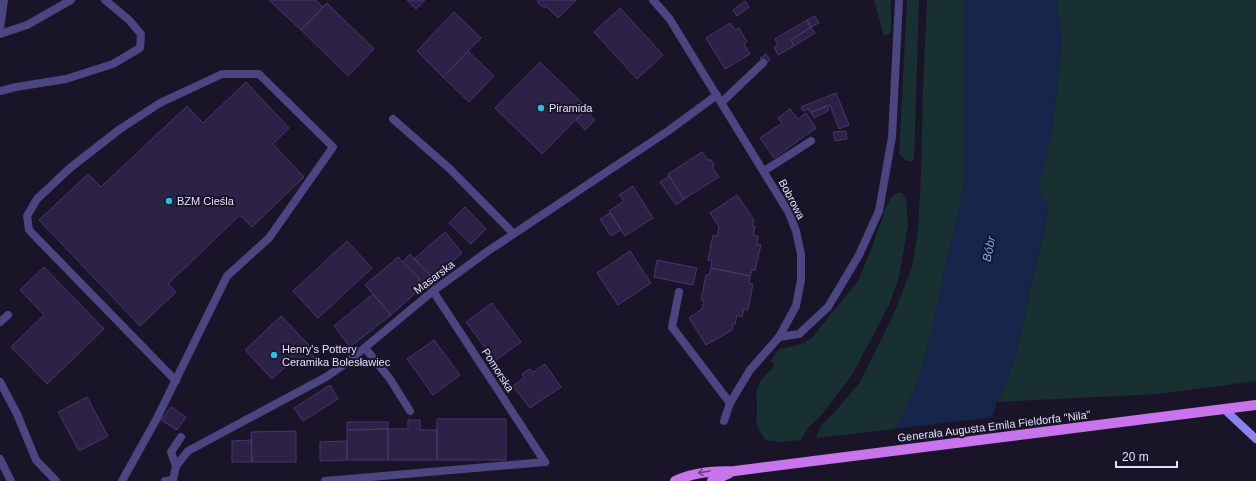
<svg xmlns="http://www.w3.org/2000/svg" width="1256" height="481" viewBox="0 0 1256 481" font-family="Helvetica,sans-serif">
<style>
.green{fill:#183031}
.water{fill:#16264a}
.pier{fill:#191428}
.building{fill:#2c2246;stroke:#46376f}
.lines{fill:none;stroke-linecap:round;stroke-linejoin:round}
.lane{stroke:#4b4581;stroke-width:8}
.street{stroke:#4b4581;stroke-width:8}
.secondary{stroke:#8c82ef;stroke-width:8}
.primary{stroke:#c874ed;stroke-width:10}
.oneway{stroke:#683f81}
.poi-dot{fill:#23c2e2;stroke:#191428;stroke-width:1.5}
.labels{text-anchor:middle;stroke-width:4;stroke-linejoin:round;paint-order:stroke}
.poi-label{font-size:11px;fill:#e4dffb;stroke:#191428;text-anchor:start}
.street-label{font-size:11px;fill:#e4dffb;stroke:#191428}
.water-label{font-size:12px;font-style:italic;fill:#7ab0ee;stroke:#191428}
</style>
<rect width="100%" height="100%" fill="#191428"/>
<!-- green -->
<path class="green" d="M 874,0 L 891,0 L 891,33 L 884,36 Z
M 907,0 L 919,0 L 914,161 L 907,161 L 899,154 Z
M 927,0 L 964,0 L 964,113 L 965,178 L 956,225 L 943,277 L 932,332 L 917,382 L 903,415 L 895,429 L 816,438 L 821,426 L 839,407 L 860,382 L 895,311 L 912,267 L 918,231 L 921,174 L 923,88 Z
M 1056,0 L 1256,0 L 1256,381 L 1159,394 L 997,402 L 1007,383 L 1020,336 L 1049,207 L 1038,189 L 1052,133 L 1062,42 Z
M 897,193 L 902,193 L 906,199 L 908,225 L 899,277 L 889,305 L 852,375 L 823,413 L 808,428 L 801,440 L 780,442 L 766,440 C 753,422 757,425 757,405 C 757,399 755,393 758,387 C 760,379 770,371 775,365 L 771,361 L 779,349 L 798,345 L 811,339 L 858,281 L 872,247 L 885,210 L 891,197 Z"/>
<!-- water -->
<path class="water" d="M 964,0 L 1056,0 L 1062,42 L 1052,133 L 1038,189 L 1049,206 L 1020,336 L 1007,383 L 997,402 L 974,475 L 865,481 L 903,415 L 917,382 L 932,332 L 943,277 L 956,225 L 965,178 L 964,113 Z"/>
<!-- pier -->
<path class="pier" d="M 994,417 L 973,481 L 863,481 L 893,429 Z"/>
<!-- building -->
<path class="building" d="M 269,0 L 316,0 L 323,7 L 301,30 Z
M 407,0 L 425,0 L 416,9 Z
M 538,0 L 576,0 L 558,18 L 547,7 L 543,7 L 538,3 Z
M 745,1 L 749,7 L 737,16 L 733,10 Z
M 327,3 L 374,49 L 348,76 L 301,30 Z
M 620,8 L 663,55 L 637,79 L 594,32 Z
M 454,12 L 481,38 L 443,77 L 417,51 Z
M 815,16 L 819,23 L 811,27 L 807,20 Z
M 807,20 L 811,27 L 791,40 L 794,46 L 778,55 L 774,47 L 778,45 L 775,39 Z
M 730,23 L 735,30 L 739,28 L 747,42 L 744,44 L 750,54 L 725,69 L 706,38 Z
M 811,27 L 815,33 L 794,46 L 791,40 Z
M 468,51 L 494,76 L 469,102 L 443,77 Z
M 766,54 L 770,60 L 765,64 L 760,58 Z
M 540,62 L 587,108 L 542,154 L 495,108 Z
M 246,82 L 289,128 L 273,144 L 304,177 L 252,227 L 240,215 L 168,284 L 176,292 L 140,326 L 39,220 L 88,174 L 101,187 L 187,106 L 203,123 Z
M 836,93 L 849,125 L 839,129 L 830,105 L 810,113 L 809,109 L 803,111 L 801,107 Z
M 827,106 L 829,110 L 814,118 L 811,112 Z
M 790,109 L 798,119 L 806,113 L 816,128 L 774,158 L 760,138 L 782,123 L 778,118 Z
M 586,110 L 595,120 L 585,130 L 576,120 Z
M 846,131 L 847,139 L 835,141 L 833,132 Z
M 702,152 L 708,160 L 711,160 L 714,164 L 713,168 L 719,177 L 684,199 L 668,174 Z
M 669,176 L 684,199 L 676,205 L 660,182 Z
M 633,186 L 653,218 L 625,236 L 609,211 L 624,201 L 619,195 Z
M 737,195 L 754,220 L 752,226 L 755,226 L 753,235 L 758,236 L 757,244 L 761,245 L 755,270 L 752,270 L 750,276 L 711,268 L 712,261 L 708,260 L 713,235 L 717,236 L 719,227 L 710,213 Z
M 465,207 L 486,229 L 471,244 L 449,223 Z
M 610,213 L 621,230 L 611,236 L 600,219 Z
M 445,232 L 462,253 L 433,278 L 414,259 Z
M 347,241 L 372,268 L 318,318 L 293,291 Z
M 630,251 L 651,283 L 618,305 L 597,273 Z
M 410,254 L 433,278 L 420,289 L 419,278 L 403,262 Z
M 398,257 L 419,278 L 420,289 L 391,315 L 365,285 Z
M 657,260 L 697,268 L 693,285 L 654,277 Z
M 44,267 L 104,329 L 47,384 L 11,347 L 44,315 L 20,290 Z
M 711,268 L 750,276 L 749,283 L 753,284 L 748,310 L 744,309 L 742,317 L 737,315 L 735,324 L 733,324 L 732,330 L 706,345 L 689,318 L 702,309 L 704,301 L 701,300 L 706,275 L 709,275 Z
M 373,294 L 391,315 L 350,347 L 334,326 Z
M 492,303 L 521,342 L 495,361 L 466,322 Z
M 281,316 L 309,345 L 306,348 L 314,357 L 302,368 L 294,359 L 272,379 L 245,350 Z
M 434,340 L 460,375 L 433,395 L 407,359 Z
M 545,364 L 561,387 L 530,408 L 513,386 L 524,378 L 522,374 L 530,369 L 533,372 Z
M 330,385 L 338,399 L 303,421 L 294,408 Z
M 87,397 L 108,436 L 79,451 L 58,412 Z
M 171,407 L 186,417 L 177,430 L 161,420 Z
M 437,419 L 506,419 L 506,460 L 437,460 Z
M 408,420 L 420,420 L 420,430 L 437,430 L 437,460 L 388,460 L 388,429 L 408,429 Z
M 347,422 L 388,422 L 388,429 L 347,430 Z
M 388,429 L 388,460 L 347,460 L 347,430 Z
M 296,431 L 296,462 L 252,462 L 251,432 Z
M 251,440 L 252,462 L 232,462 L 232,441 Z
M 347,441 L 347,460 L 320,461 L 320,442 Z"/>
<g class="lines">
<!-- lane -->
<path class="lane" d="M 0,29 L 4,0
M 0,34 L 27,25 L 71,0
M 0,91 L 16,87 L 66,79 L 113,64 L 140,48 L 141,34 L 129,20 L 105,0
M 722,102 L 763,63
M 393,119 L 450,169 L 513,233
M 764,171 L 811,141
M 679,292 L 672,327 L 730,403
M 0,322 L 8,315
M 365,348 L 390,379 L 410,411
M 0,382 L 17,414 L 36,460 L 56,481
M 0,459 L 11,481
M 176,466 L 171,452 L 181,437
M 122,481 L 156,420 L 227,276 L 269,238 L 333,147 L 259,74 L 222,74 L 160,103 L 120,129 L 70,168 L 37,199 L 27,216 L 29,230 L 176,381
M 325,481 L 545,462"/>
<!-- street -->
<path class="street" d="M 653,0 L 669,18 L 789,213 L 796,231 L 801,254 L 801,280 L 796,306 L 779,337 L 750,370 L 730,403 L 724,421
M 433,291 L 545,462
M 779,337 L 799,334 L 828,307 L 859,255 L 879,211 L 892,137 L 899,0
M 165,481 L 173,480 L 176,466 L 188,451 L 326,377 L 345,364 L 433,291 L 488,251 L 668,131 L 717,95"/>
<!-- secondary -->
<path class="secondary" d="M 1224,409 L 1256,439"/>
<!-- primary -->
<path class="primary" d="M 675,481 C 694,472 713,471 735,471 L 1256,405
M 712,481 L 730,473"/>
</g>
<!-- one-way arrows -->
<defs><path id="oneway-shaft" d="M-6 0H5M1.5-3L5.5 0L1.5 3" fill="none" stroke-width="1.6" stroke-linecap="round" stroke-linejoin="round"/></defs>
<use class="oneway" href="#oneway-shaft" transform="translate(704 472) rotate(171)"/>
<!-- markers -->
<g class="poi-dot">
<circle cx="541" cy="108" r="4"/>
<circle cx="169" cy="201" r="4"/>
<circle cx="274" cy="355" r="4"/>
</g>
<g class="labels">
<!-- poi labels -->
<g class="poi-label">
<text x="549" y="112">Piramida</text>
<text x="177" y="205">BZM Cieśla</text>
<text x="282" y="353">Henry's Pottery<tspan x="282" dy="13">Ceramika Bolesławiec</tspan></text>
</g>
<!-- street labels -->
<g class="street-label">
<text transform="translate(792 199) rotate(62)" y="4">Bobrowa</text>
<text transform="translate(434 277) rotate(-37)" y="4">Masarska</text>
<text transform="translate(498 370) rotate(57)" y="4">Pomorska</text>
<text transform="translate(994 426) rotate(-7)" y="4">Generała Augusta Emila Fieldorfa "Nila"</text>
</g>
<!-- water labels -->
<g class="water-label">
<text transform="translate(989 249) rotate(-78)" y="4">Bóbr</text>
</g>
</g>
<!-- scale -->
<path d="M1116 461v6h61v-6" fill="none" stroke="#e4dffb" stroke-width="2"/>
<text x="1122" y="461" font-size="12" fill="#e4dffb" stroke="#191428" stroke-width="3" paint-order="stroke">20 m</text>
</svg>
